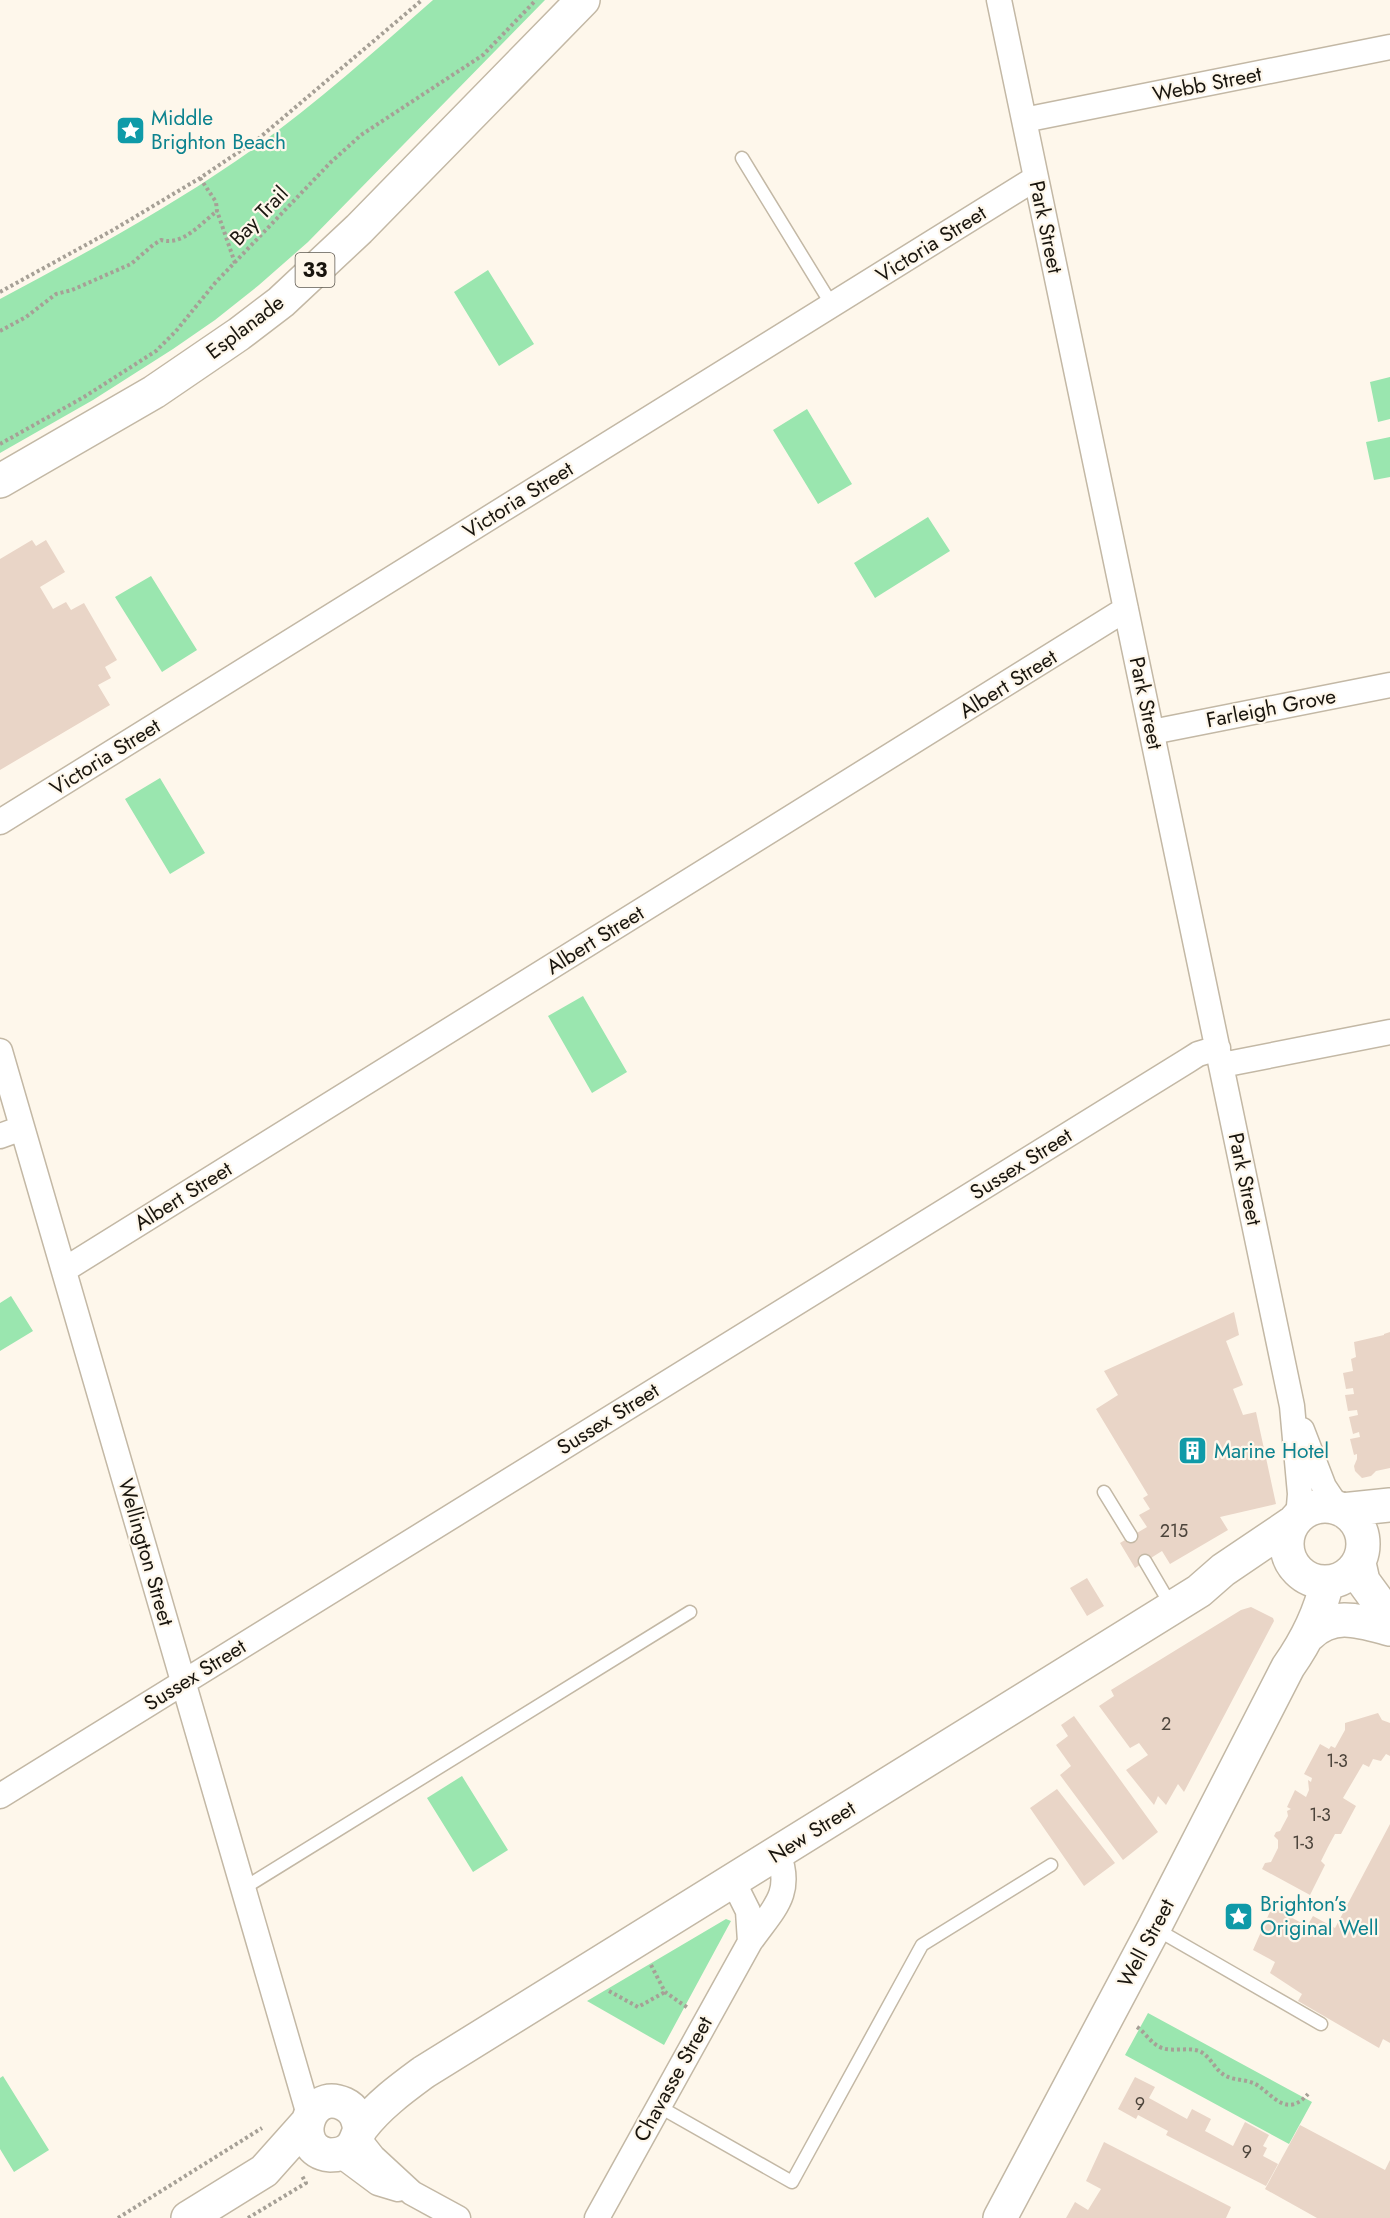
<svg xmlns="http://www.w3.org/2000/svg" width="1390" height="2218" viewBox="0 0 1390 2218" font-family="Jost,sans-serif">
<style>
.green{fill:#9ae6af}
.building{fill:#e9d5c7}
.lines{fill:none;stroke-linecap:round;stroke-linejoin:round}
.lane-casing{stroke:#c3b8a5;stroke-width:15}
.street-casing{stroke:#c3b8a5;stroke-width:27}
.secondary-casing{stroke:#c3b8a5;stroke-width:36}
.primary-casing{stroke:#c3b8a5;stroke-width:36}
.path{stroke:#a6a096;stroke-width:4;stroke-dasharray:3 3;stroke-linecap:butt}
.lane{stroke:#fff;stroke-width:12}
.street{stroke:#fff;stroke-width:24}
.secondary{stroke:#fff;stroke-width:33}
.primary{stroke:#fff;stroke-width:33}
.labels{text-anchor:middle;stroke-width:4.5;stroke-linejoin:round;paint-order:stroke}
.number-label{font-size:18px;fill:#4d453c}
.shield{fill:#fef7eb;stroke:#5e5950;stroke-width:1.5}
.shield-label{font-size:20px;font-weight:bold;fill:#19150e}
.street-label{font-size:21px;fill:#19150e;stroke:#fef7eb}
.culture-label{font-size:21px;fill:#0d838f;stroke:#fef7eb;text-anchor:start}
</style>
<rect width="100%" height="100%" fill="#fef7eb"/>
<!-- green -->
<path class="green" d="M 433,0 L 545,0 L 308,242 L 259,285 L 215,320 L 173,349 L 93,400 L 0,453 L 0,299 C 80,256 160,213 236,161 C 306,113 369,56 433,0 Z
M 488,270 L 534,344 L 499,366 L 454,292 Z
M 1390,377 L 1390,419 L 1378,422 L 1370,382 Z
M 807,409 L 852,484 L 818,504 L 773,430 Z
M 1390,437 L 1390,477 L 1374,480 L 1366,442 Z
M 928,517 L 950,551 L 875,598 L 854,563 Z
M 151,576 L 197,650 L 162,672 L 115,597 Z
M 160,778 L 205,853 L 170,874 L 125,799 Z
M 583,996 L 627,1072 L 592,1093 L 548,1016 Z
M 11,1296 L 33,1331 L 0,1351 L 0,1303 Z
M 462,1776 L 508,1850 L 473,1872 L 427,1798 Z
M 726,1919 L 731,1921 L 664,2045 L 587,2001 Z
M 1148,2013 L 1312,2102 L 1289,2144 L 1125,2055 Z
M 3,2076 L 49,2150 L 14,2172 L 0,2149 L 0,2078 Z"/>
<!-- building -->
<path class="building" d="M 32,540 L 36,546 L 46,540 L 65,572 L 40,587 L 53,609 L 66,602 L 71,610 L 84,603 L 117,660 L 105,667 L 111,678 L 98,685 L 110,705 L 0,770 L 0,559 Z
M 1234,1312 L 1239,1335 L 1226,1341 L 1243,1385 L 1233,1389 L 1243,1415 L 1256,1412 L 1276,1504 L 1220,1517 L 1228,1530 L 1170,1564 L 1162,1551 L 1135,1568 L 1120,1543 L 1147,1527 L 1139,1515 L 1150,1509 L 1143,1498 L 1148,1495 L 1096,1409 L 1118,1395 L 1104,1371 Z
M 1390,1332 L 1390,1468 L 1376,1471 L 1371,1476 L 1362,1478 L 1355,1471 L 1354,1466 L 1357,1459 L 1357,1454 L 1354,1455 L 1350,1439 L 1360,1437 L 1359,1432 L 1353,1434 L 1349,1417 L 1358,1415 L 1357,1410 L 1348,1411 L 1345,1395 L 1354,1394 L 1353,1388 L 1346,1389 L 1343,1373 L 1353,1371 L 1351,1359 L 1356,1357 L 1354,1342 L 1384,1335 L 1384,1334 Z
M 1087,1578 L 1104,1606 L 1087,1616 L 1070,1588 Z
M 1251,1607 L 1273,1618 L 1274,1621 L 1184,1792 L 1178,1784 L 1166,1805 L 1158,1796 L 1154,1805 L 1126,1770 L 1148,1755 L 1139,1743 L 1130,1748 L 1099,1706 L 1114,1696 L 1111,1690 L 1241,1610 Z
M 1378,1713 L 1382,1720 L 1390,1723 L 1390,1756 L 1386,1754 L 1381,1761 L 1373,1759 L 1369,1767 L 1363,1764 L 1343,1798 L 1356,1806 L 1341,1834 L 1335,1834 L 1328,1847 L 1321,1861 L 1325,1865 L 1310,1895 L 1262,1869 L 1265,1863 L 1271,1862 L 1278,1848 L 1278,1840 L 1274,1836 L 1276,1832 L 1280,1831 L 1288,1816 L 1287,1811 L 1291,1809 L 1287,1807 L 1295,1790 L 1306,1797 L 1309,1790 L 1308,1780 L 1311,1782 L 1312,1778 L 1304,1774 L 1320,1744 L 1329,1749 L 1331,1746 L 1335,1748 L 1345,1730 L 1345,1723 Z
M 1074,1716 L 1158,1832 L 1123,1860 L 1060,1775 L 1071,1766 L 1056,1745 L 1068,1736 L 1061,1725 Z
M 1057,1789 L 1115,1863 L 1084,1886 L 1030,1808 Z
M 1390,1824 L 1390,2043 L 1383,2039 L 1379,2048 L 1298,2001 L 1302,1994 L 1270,1973 L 1275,1962 L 1253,1950 L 1272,1907 L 1307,1926 L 1313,1916 L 1335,1928 Z
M 1135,2077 L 1155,2087 L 1149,2098 L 1187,2119 L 1192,2109 L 1211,2119 L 1205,2131 L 1233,2146 L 1245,2122 L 1269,2135 L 1263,2146 L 1267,2148 L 1263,2156 L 1278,2164 L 1266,2186 L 1166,2135 L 1168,2131 L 1138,2115 L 1136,2119 L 1118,2109 Z
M 1300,2125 L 1385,2170 L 1390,2160 L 1390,2218 L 1317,2218 L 1265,2189 Z
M 1104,2142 L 1231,2207 L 1226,2218 L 1066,2218 L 1075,2202 L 1088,2210 L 1101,2189 L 1086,2181 Z"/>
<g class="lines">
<defs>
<path id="lane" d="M 742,158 L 832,305
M 1104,1492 L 1131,1536
M 1145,1561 L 1172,1607
M 244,1888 L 690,1612
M 1156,1929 L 1321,2024
M 658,2106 L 792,2182 L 922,1945 L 1051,1865"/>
<path id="street" d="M 999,0 L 1292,1406 L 1300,1494 L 1298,1518
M 1024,120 L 1390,47
M 1152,732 L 1390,685
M 0,822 L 1036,178
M 0,1051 L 309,2115
M 1222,1065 L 1390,1032
M 0,1136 L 22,1128
M 64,1270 L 1126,609
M 1302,1430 L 1324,1487 L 1338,1508
M 0,1796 L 1187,1061 L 1198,1054 L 1218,1048
M 733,1881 L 748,1911 L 750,1942
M 358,2138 L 373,2157 L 412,2193 L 458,2218
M 339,2154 L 378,2183 L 398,2189
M 597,2218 L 750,1942 C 773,1909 794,1894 778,1853"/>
<path id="secondary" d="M1287 1544a38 38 0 1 1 76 0a38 38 0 1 1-76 0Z
M 1342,1510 L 1390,1505
M 1359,1563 L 1363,1581 L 1390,1618
M 1309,1635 C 1333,1611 1360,1621 1390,1629
M 360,2130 C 358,2118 355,2109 344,2104 C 307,2087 290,2150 330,2155 C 336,2155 343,2154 348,2150 C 357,2144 356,2135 362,2127 C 379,2105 401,2089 424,2072 L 1199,1591 L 1223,1570 L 1294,1522
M 188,2218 L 264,2171 L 306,2124
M 1000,2218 L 1154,1928 L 1288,1667 C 1307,1640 1320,1614 1327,1582"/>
<path id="primary" d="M 0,481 L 154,392 L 239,334 L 281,302 L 359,229 L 583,0"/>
</defs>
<!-- lane casing -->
<use href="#lane" class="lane-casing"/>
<!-- street casing -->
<use href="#street" class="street-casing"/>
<!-- secondary casing -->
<use href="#secondary" class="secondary-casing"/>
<!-- primary casing -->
<use href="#primary" class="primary-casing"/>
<!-- path -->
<path class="path" d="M 200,178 L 216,202 L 217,211 L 235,263
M 0,292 L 113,230 L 200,178 L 258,139 L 422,0
M 0,331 L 26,317 L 56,294 L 72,290 L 131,264 L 153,245 L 161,240 C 183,246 200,224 217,211
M 0,444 L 84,397 L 156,351 L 176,331 L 215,283 L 331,162 L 361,135 L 483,55 L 536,0
M 651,1965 L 665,1992 L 688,2008
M 609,1991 L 638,2007 L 665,1992
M 1137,2027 C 1146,2033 1151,2044 1162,2048 C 1173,2052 1187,2047 1199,2051 C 1211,2056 1215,2071 1226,2076 C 1235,2081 1248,2079 1257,2085 C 1274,2096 1287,2118 1308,2094
M 118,2218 L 262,2128
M 248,2218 L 306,2183 L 301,2174"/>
<!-- lane -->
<use href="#lane" class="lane"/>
<!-- street -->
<use href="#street" class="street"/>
<!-- secondary -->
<use href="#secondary" class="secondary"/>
<!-- primary -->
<use href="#primary" class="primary"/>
</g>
<!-- icons -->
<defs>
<symbol id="sight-square" viewBox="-11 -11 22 22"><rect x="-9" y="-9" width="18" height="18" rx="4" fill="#0f9aa8" stroke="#fef7eb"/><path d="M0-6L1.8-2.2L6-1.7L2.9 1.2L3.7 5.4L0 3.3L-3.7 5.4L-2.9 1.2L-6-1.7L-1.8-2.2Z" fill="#fff"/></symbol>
<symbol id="building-square" viewBox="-11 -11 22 22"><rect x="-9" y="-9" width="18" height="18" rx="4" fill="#0f9aa8" stroke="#fef7eb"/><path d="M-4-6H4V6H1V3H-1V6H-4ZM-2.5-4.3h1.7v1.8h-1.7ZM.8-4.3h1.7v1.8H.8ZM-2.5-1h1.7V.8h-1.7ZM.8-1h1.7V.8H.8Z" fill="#fff"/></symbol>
</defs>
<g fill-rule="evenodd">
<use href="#sight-square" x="114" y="114" width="33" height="33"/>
<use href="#building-square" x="1176" y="1434" width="33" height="33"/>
<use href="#sight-square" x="1222" y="1900" width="33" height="33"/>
</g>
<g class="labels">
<!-- number labels -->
<g class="number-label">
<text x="1174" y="1537">215</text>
<text x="1166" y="1730">2</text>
<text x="1337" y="1767">1-3</text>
<text x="1320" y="1821">1-3</text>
<text x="1303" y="1849">1-3</text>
<text x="1140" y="2110">9</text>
<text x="1247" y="2158">9</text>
</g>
<!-- shield labels -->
<rect class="shield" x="295.5" y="253" width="39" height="34" rx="4.5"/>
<g class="shield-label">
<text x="315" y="277">33</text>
</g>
<!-- street labels -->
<g class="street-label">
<text transform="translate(1207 84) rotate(-11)" y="7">Webb Street</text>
<text transform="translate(259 216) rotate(-46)" y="7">Bay Trail</text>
<text transform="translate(1046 227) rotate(78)" y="7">Park Street</text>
<text transform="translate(931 244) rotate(-32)" y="7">Victoria Street</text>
<text transform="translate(245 327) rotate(-37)" y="7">Esplanade</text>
<text transform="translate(518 500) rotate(-32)" y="7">Victoria Street</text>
<text transform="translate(1008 684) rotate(-32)" y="7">Albert Street</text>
<text transform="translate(1146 703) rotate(78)" y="7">Park Street</text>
<text transform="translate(1271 708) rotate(-11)" y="7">Farleigh Grove</text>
<text transform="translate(105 757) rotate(-32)" y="7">Victoria Street</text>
<text transform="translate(595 940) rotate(-32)" y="7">Albert Street</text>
<text transform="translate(1021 1164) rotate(-32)" y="7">Sussex Street</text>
<text transform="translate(1245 1179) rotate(78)" y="7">Park Street</text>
<text transform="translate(183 1196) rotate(-32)" y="7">Albert Street</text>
<text transform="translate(608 1419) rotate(-32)" y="7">Sussex Street</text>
<text transform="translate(146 1552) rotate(74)" y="7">Wellington Street</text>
<text transform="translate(195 1675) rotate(-32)" y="7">Sussex Street</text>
<text transform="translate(812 1832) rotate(-32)" y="7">New Street</text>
<text transform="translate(1146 1943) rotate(-62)" y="7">Well Street</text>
<text transform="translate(673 2079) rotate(-61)" y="7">Chavasse Street</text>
</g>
<!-- culture labels -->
<g class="culture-label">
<text x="151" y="125">Middle<tspan x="151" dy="24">Brighton Beach</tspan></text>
<text x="1214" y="1458">Marine Hotel</text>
<text x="1260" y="1911">Brighton’s<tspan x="1260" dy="24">Original Well</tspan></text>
</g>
</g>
</svg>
